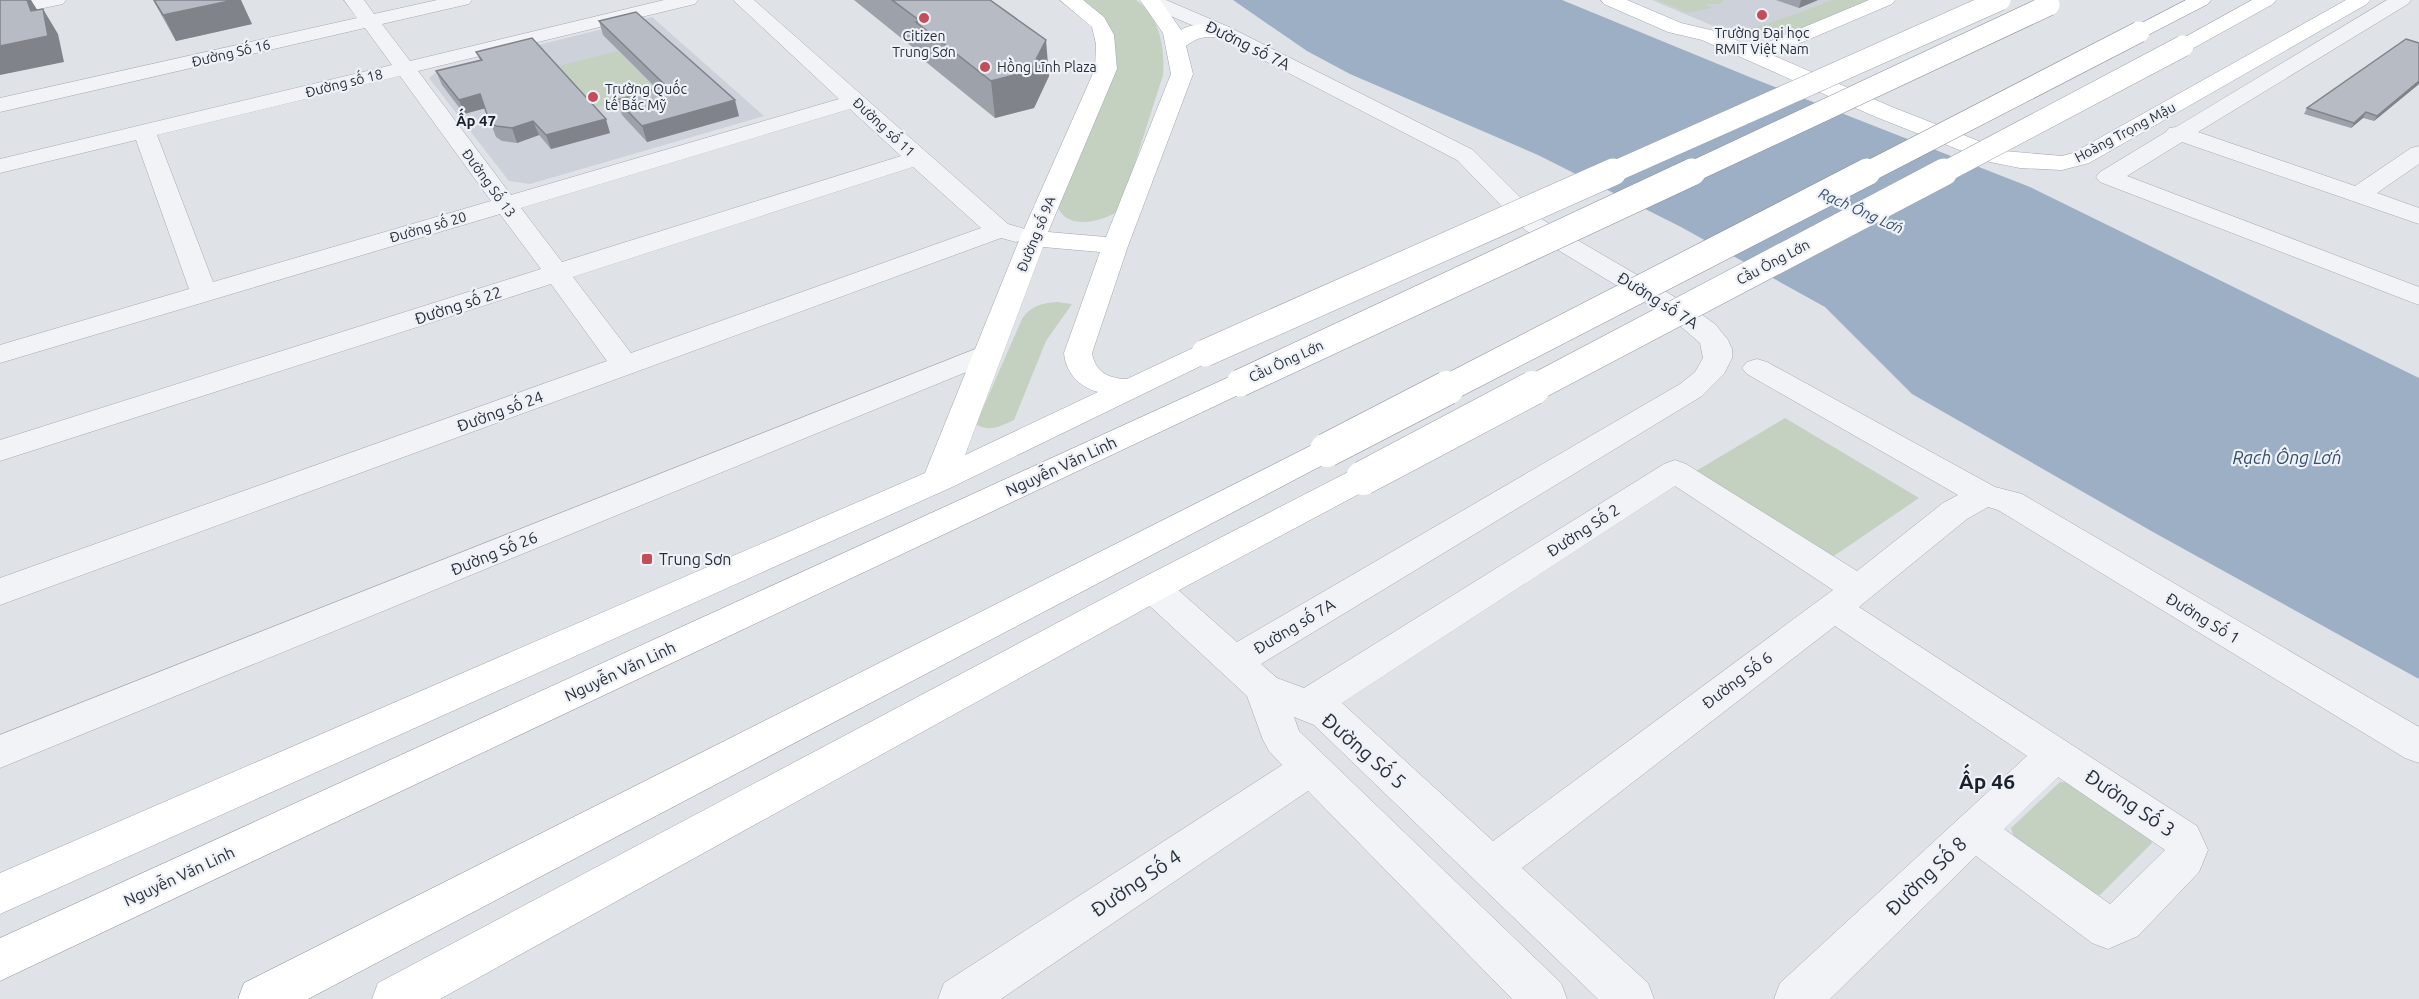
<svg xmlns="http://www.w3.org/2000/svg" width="2419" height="999" viewBox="0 0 2419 999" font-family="Ubuntu,sans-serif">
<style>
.built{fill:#cdd1d9}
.green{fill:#c4d1c1}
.water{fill:#9dafc5}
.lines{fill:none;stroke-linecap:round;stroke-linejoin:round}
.minor-casing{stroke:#a5a9b1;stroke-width:1}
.major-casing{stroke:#9fa6b2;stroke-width:1}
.highway-casing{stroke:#888f9d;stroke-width:1}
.minor{fill:#f1f3f6;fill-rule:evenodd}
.major{fill:#fff;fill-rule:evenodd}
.highway{fill:#fff;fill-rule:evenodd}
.major-bridge-far2-casing{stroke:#9fa6b2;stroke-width:22;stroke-linecap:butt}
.major-bridge-far1-casing{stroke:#9fa6b2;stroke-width:28;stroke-linecap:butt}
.major-bridge-casing{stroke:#9fa6b2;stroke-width:35;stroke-linecap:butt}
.highway-bridge-far2-casing{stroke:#888f9d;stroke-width:22;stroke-linecap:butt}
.highway-bridge-far1-casing{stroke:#888f9d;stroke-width:28;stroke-linecap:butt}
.highway-bridge-casing{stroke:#888f9d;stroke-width:35;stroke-linecap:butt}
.major-bridge-far2{stroke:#fff;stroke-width:21}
.major-bridge-far1{stroke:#fff;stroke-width:27}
.major-bridge{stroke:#fff;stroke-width:34}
.highway-bridge-far2{stroke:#fff;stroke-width:21}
.highway-bridge-far1{stroke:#fff;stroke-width:27}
.highway-bridge{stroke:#fff;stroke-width:34}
.wall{fill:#9da1a9}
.shaded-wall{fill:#808389}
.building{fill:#b7bbc4;stroke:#808389;stroke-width:1.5}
.poi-dot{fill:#c44d5a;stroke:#eef1f5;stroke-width:2}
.labels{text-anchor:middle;stroke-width:4.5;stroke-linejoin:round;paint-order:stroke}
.far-poi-label{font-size:14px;fill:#29303d;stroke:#eef1f5}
.far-street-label{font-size:14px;fill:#29303d;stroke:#eef1f5}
.far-neighbourhood-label{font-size:15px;font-weight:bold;fill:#1b212e;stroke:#eef1f5}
.far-water-label{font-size:15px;font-style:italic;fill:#364d6e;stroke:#eef1f5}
.street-label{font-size:16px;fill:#29303d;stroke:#eef1f5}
.poi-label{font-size:16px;fill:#29303d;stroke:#eef1f5;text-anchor:start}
.water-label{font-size:18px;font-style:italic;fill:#364d6e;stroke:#eef1f5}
.near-street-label{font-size:20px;fill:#29303d;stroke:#eef1f5}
.near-neighbourhood-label{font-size:21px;font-weight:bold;fill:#1b212e;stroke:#eef1f5}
</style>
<rect width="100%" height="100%" fill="#dfe2e7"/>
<!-- built -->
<path class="built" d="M 1652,0 L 1872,0 L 1790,34 L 1767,35 L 1745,34 L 1718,28 Z
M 652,17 L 764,116 L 530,184 L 509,181 L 429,78 L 440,69 Z"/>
<!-- green -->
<path class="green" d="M 1079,0 L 1136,0 C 1160,16 1165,48 1163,75 L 1120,210 C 1104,221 1069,231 1058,208 L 1114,68 C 1119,31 1110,19 1079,0 Z
M 1658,0 L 1724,0 L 1720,4 L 1705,4 L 1712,8 L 1687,13 Z
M 1832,0 L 1869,0 C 1828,17 1785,43 1739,32 L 1791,16 Z
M 618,51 L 658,90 L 592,108 L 555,67 Z
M 1057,302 L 1072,304 L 1046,341 L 1014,420 C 1001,426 989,433 976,424 L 1022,319 C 1030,306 1042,303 1057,302 Z
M 1785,418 L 1919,498 L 1825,562 L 1691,474 Z
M 2060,782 L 2076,783 L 2147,831 L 2152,843 L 2100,895 L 2086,892 L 2015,841 L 2011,828 Z"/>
<!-- water -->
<path class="water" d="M 1233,0 L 1562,0 L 1752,78 L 2030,187 L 2419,378 L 2419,679 L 2153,532 L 1912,394 L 1825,307 L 1681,227 L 1538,155 L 1350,74 L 1307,51 Z"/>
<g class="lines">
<defs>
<path id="minor" d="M 27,0 L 66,0 L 63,4 L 0,17 L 0,5 Z
M 344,0 L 364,0 L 374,14 L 437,0 L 472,0 L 469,4 L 382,24 L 410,61 L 664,0 L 698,0 L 695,4 L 418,71 L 511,195 L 839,99 L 733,0 L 754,0 L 1008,224 L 1025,229 L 1029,234 L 1025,239 L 1016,242 L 1001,238 L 0,605 L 0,578 L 607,361 L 551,284 L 0,461 L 0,440 L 541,269 L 500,214 L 0,363 L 0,345 L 189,289 L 136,140 L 0,173 L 0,159 L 392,65 L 365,28 L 0,112 L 0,98 L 357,18 ZM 400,76 L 491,201 L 213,282 L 157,135 ZM 850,109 L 901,156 L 562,262 L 521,208 ZM 913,167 L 981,228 L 631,353 L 573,277 Z
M 1143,0 L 1166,0 L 1229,27 L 1473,150 L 1543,220 L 1692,307 L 1716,325 L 1728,340 L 1732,349 L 1732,358 L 1724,374 L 1702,396 L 1261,664 L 1277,678 L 1304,688 L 1664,464 L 1675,460 L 1686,464 L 1857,571 L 1943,503 L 1958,495 L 1747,374 L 1742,368 L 1747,362 L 1757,359 L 1767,362 L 1995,487 L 2022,494 L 2419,727 L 2419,763 L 2405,758 L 1998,510 L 1988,507 L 1967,519 L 1859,607 L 2197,826 L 2208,850 L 2199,872 L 2138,936 L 2108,949 L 2092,943 L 1976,856 L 1830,999 L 1774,999 L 1780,983 L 2027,756 L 1835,626 L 1522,868 L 1648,983 L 1654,999 L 1598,999 L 1314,725 L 1294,717 L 1299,731 L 1561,983 L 1567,999 L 1512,999 L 1308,791 L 1001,999 L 938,999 L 944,983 L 1282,765 L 1269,751 L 1263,740 L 1247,696 L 1140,597 L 1135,588 L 1140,579 L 1153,575 L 1166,579 L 1237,642 L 1680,384 L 1695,372 L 1703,358 L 1700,343 L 1672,319 L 1525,230 L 1457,160 L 1215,35 L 1145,5 ZM 1675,486 L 1833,590 L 1493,841 L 1342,703 ZM 2058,777 L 2165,850 L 2110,904 L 2004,829 Z
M 2387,0 L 2411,0 L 2408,4 L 2198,132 L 2355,186 L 2411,148 L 2419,146 L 2419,164 L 2377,193 L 2419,208 L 2419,224 L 2182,142 L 2127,176 L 2419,287 L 2419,305 L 2100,182 L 2096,177 L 2100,172 L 2166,132 L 2169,128 L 2176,127 Z
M 988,344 L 998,347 L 1002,353 L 998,359 L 0,768 L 0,735 Z"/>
<path id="major" d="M 1060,0 L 1083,0 L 1104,17 L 1114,35 L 1117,69 L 1048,232 L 1106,237 L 1171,74 L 1163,33 L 1140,0 L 1160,0 L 1181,30 C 1193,22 1215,23 1229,27 L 1232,31 L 1229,35 C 1210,40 1204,32 1186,46 L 1193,74 L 1128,246 L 1092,353 C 1095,372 1109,379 1127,379 L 1195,347 L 1205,344 L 1215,347 L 1219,353 L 1215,359 L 950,488 L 0,914 L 0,873 L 925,473 L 1020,238 L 1095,69 L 1096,44 L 1092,27 ZM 1043,247 L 1100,252 L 1064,353 C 1066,373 1079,387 1098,392 L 965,455 Z
M 1601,0 L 1627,0 L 1681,23 L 1715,31 L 1754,48 L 1869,0 L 1895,0 L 1892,4 L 1772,55 L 1892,107 L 2004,151 L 2062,156 L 2073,153 L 2346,0 L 2370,0 L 2367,4 L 2089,163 L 2062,170 L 2020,168 L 1990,162 L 1876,117 L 1702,40 L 1668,32 L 1604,4 Z
M 2252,0 L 2276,0 L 2273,4 L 2190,50 L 2176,50 L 2173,46 L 2176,42 Z
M 1363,467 L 1374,470 L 1379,478 L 1374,486 L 1166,597 L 440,999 L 372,999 L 378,983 L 1140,579 L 1352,470 Z"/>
<path id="highway" d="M 2186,0 L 2211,0 L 2208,4 L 2146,36 L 2132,36 L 2129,32 L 2132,28 Z
M 1240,374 L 1251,377 L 1255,383 L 1251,389 L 0,981 L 0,938 L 1229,377 Z
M 1327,440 L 1338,443 L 1343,450 L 1338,457 L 308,999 L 238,999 L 244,983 L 1316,443 Z"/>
</defs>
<!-- minor casing -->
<use href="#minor" class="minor-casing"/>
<!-- major casing -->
<use href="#major" class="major-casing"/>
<!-- highway casing -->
<use href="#highway" class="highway-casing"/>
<!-- minor -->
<use href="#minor" class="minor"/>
<!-- major -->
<use href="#major" class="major"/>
<!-- highway -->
<use href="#highway" class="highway"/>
<defs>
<path id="major-bridge-far2" d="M 1609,174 L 2000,0
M 1941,174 L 2183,46"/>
<path id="major-bridge-far1" d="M 1205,353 L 1613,172
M 1530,390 L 1944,172"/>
<path id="major-bridge" d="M 1363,478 L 1533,388"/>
<path id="highway-bridge-far2" d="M 1688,174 L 2049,5
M 1864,174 L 2139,32"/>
<path id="highway-bridge-far1" d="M 1240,383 L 1692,172
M 1444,390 L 1867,172"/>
<path id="highway-bridge" d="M 1327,450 L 1447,388"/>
</defs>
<!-- major-bridge-far2 casing -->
<use href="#major-bridge-far2" class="major-bridge-far2-casing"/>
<!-- major-bridge-far1 casing -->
<use href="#major-bridge-far1" class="major-bridge-far1-casing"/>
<!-- major-bridge casing -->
<use href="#major-bridge" class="major-bridge-casing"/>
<!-- highway-bridge-far2 casing -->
<use href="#highway-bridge-far2" class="highway-bridge-far2-casing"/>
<!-- highway-bridge-far1 casing -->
<use href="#highway-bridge-far1" class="highway-bridge-far1-casing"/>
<!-- highway-bridge casing -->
<use href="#highway-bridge" class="highway-bridge-casing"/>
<!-- major-bridge-far2 -->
<use href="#major-bridge-far2" class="major-bridge-far2"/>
<!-- major-bridge-far1 -->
<use href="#major-bridge-far1" class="major-bridge-far1"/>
<!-- major-bridge -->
<use href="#major-bridge" class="major-bridge"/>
<!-- highway-bridge-far2 -->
<use href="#highway-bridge-far2" class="highway-bridge-far2"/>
<!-- highway-bridge-far1 -->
<use href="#highway-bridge-far1" class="highway-bridge-far1"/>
<!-- highway-bridge -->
<use href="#highway-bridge" class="highway-bridge"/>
</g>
<!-- wall -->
<path class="wall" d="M 153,0 L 154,0 L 252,24 L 176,41 Z
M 854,0 L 990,0 L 1049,76 L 1034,108 L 995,118 L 921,58 L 921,54 Z
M 1776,0 L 1818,0 L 1799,8 Z
M 599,21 L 739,116 L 647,142 L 622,115 L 617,100 L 657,89 L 603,35 Z
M 2419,43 L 2419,84 L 2374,121 L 2363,118 L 2351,128 L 2304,114 L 2307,108 Z
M 476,52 L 610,133 L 551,149 L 539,135 L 517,143 L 502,141 L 496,137 L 485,108 L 464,114 L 442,85 L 436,71 L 480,60 Z"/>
<!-- shaded-wall -->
<path class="shaded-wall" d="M 27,0 L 31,0 L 38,11 L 43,9 L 58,34 L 64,62 L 0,75 L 0,46 L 31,11 Z
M 234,0 L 241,0 L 252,24 L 176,41 L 163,15 Z
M 1801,0 L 1818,0 L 1799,8 Z
M 1046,40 L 1049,76 L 1034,108 L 995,118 L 991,81 Z
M 2419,81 L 2419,84 L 2374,121 L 2377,116 Z
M 480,94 L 486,108 L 464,114 L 459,100 Z
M 735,100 L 739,116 L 647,142 L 642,126 Z
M 2366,112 L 2363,118 L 2351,128 L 2354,123 Z
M 606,119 L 610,133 L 551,149 L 546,135 Z
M 533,121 L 539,135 L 517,143 L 512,128 Z"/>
<!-- building -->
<path class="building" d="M 0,0 L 27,0 L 31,11 L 43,9 L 48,36 L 0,46 Z
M 154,0 L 234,0 L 163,15 Z
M 892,0 L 990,0 L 1046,40 L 1030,71 L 991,81 L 916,22 L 920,21 Z
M 636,12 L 735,100 L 642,126 L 617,100 L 666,86 L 599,21 Z
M 532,38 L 606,119 L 546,135 L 533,121 L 512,128 L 496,126 L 490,123 L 480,94 L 459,100 L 436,71 L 482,60 L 476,52 Z
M 2406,39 L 2419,43 L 2419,81 L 2377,116 L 2366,112 L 2354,123 L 2307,108 Z"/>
<!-- markers -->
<g class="poi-dot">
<circle cx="1762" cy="15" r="6"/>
<circle cx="924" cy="18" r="6"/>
<circle cx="985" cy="67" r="6"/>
<circle cx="593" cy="97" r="6"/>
<rect x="641" y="553" width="12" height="12" rx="3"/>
</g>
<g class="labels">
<!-- far-poi labels -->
<g class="far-poi-label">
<text x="1762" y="38">Trường Đại học<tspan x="1762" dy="16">RMIT Việt Nam</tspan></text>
<text x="924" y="41">Citizen<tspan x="924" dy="16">Trung Sơn</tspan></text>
<text x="997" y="72" text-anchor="start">Hồng Lĩnh Plaza</text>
<text x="605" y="94" text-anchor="start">Trường Quốc<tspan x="605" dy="16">tế Bắc Mỹ</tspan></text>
</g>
<!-- far-street labels -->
<g class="far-street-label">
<text transform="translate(231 53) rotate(-13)" y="5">Đường Số 16</text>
<text transform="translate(344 83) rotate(-14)" y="5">Đường số 18</text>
<text transform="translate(884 127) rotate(43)" y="5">Đường số 11</text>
<text transform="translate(2125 132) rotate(-28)" y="5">Hoàng Trọng Mậu</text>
<text transform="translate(489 183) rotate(54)" y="5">Đường Số 13</text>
<text transform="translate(428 227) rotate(-16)" y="5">Đường số 20</text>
<text transform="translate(1036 234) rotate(-68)" y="5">Đường số 9A</text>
<text transform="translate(1773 262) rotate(-28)" y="5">Cầu Ông Lớn</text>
<text transform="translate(1286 361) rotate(-25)" y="5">Cầu Ông Lớn</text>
</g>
<!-- far-neighbourhood labels -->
<g class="far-neighbourhood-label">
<text x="476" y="126">Ấp 47</text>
</g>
<!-- far-water labels -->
<g class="far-water-label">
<text transform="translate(1861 211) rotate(24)" y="5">Rạch Ông Lớn</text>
</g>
<!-- street labels -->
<g class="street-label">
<text transform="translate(1248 45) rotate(26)" y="6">Đường số 7A</text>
<text transform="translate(1658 300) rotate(32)" y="6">Đường số 7A</text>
<text transform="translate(458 305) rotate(-18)" y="6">Đường số 22</text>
<text transform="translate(500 411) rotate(-20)" y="6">Đường số 24</text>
<text transform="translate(1061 466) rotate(-25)" y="6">Nguyễn Văn Linh</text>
<text transform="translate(1583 530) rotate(-33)" y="6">Đường Số 2</text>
<text transform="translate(494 553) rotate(-22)" y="6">Đường Số 26</text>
<text transform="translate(2203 618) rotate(31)" y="6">Đường Số 1</text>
<text transform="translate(1294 626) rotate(-31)" y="6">Đường số 7A</text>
<text transform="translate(620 671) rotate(-25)" y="6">Nguyễn Văn Linh</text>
<text transform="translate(1737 680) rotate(-37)" y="6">Đường Số 6</text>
<text transform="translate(179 876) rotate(-25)" y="6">Nguyễn Văn Linh</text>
</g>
<!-- poi labels -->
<g class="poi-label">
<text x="659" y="565">Trung Sơn</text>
</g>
<!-- water labels -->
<g class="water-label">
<text x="2287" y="464">Rạch Ông Lớn</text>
</g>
<!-- near-street labels -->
<g class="near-street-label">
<text transform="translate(1364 751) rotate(41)" y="7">Đường Số 5</text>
<text transform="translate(2130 803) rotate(34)" y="7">Đường Số 3</text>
<text transform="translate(1926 876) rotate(-44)" y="7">Đường Số 8</text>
<text transform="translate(1136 883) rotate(-34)" y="7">Đường Số 4</text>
</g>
<!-- near-neighbourhood labels -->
<g class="near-neighbourhood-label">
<text x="1987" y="789">Ấp 46</text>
</g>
</g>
</svg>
